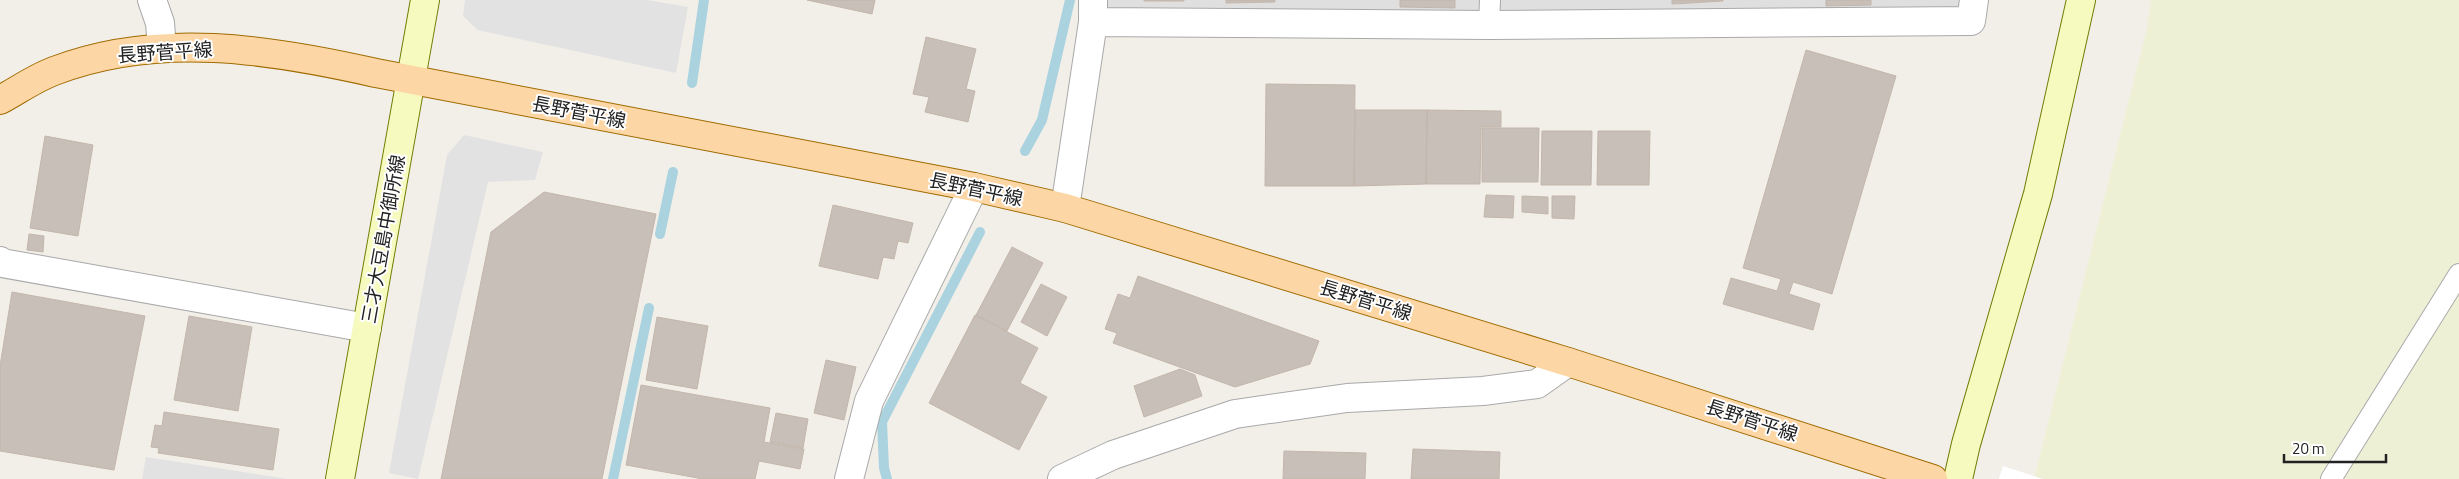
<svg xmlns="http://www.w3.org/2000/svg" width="2459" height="479" viewBox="0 0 2459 479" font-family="'Titillium Web','Noto Sans JP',sans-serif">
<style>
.residential{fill:#e0dfdf}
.farmland{fill:#eef0d5}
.parking{fill:#e2e2e2}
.pier{fill:#fff}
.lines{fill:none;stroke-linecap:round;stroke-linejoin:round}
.stream{stroke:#aad3df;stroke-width:10}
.building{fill:#c7bfb8;stroke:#c4b6ab}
.lane-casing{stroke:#a9a9a9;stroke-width:22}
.street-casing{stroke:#a9a9a9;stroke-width:30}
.secondary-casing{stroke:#707d05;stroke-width:30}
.primary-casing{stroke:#a06b00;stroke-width:30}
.lane{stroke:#fff;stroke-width:20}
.street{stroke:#fff;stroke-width:28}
.secondary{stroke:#f7fabf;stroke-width:28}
.primary{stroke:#fcd6a4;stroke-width:28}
.labels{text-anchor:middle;stroke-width:4;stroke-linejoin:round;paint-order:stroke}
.street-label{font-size:19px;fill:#222;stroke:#fff}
</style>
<rect width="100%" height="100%" fill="#f2efe9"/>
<!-- residential -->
<path class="residential" d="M 1101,0 L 1967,0 L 1956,9 L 1742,14 L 1101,11 Z"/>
<!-- farmland -->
<path class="farmland" d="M 2151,0 L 2459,0 L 2459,479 L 2034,479 L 2147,28 Z"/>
<!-- parking -->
<path class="parking" d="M 465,0 L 647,0 L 688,7 L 676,73 L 478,30 L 463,16 Z
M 464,135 L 543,152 L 535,180 L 488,182 L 418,479 L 389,473 L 447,155 Z
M 146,457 L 288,479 L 142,479 Z"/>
<!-- pier -->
<path class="pier" d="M 2003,466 L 2043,479 L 1999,479 Z"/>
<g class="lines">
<!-- stream -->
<path class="stream" d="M 692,83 L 704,0
M 1025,151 L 1042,120 L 1070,0
M 660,234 L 673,172
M 613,479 L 649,308
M 887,479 L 884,468 L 882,422 L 980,232"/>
</g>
<!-- building -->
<path class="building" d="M 807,0 L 875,0 L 872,14 Z
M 1144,0 L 1184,0 L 1184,1 L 1144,1 Z
M 1226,0 L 1275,0 L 1275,2 L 1226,3 Z
M 1400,0 L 1455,0 L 1455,8 L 1400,7 Z
M 1672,0 L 1723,0 L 1723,1 L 1672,4 Z
M 1826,0 L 1871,0 L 1871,5 L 1826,6 Z
M 926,37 L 976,49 L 966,89 L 975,91 L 968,122 L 925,112 L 929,97 L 913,94 Z
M 1806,50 L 1896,76 L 1832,294 L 1793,282 L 1789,294 L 1820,304 L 1813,330 L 1723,304 L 1731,278 L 1777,291 L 1781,279 L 1743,268 Z
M 1266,84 L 1355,85 L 1354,186 L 1265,186 Z
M 1355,110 L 1427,110 L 1426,184 L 1354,186 Z
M 1427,110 L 1501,111 L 1501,127 L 1481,127 L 1480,184 L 1426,184 Z
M 1482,128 L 1539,128 L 1538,182 L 1482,182 Z
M 1542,131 L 1592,131 L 1591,185 L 1541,185 Z
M 1598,131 L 1650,131 L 1649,185 L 1597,185 Z
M 45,136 L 93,145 L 78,236 L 30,228 Z
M 544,192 L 656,214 L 602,479 L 441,479 L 491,232 Z
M 1486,195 L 1514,196 L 1513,218 L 1484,217 Z
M 1522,196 L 1548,197 L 1548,214 L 1522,212 Z
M 1552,196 L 1575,196 L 1574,219 L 1552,218 Z
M 833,205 L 913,223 L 908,243 L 898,241 L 894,259 L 883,257 L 878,279 L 819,266 Z
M 29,234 L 44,236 L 43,252 L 27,250 Z
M 1012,247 L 1043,263 L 1007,331 L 976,315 Z
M 1138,276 L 1319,341 L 1310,364 L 1235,387 L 1113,343 L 1117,333 L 1105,329 L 1118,294 L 1130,298 Z
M 1041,284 L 1067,297 L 1047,336 L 1021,322 Z
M 12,292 L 145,316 L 114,470 L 0,451 L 0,366 Z
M 975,315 L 1038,348 L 1020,383 L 1047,397 L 1019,450 L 929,403 Z
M 189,316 L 252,327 L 238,411 L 174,400 Z
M 657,317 L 708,326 L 697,389 L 646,380 Z
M 826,360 L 856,367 L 844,420 L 814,413 Z
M 1180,369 L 1195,375 L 1202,396 L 1144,417 L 1134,386 Z
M 641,385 L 770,408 L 764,442 L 804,449 L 800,469 L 759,461 L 755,479 L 703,479 L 626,465 Z
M 164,412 L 279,429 L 273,470 L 158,453 L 159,448 L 151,447 L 155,425 L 162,426 Z
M 776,413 L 808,419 L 803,448 L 770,442 Z
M 1413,449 L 1500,452 L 1499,479 L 1411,479 Z
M 1284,451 L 1366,453 L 1365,479 L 1283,479 Z"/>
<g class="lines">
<defs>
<path id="lane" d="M 1489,25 L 1490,0
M 2331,479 L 2459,274"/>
<path id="street" d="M 152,0 L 160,23 L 162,48
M 1093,22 L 1489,25 L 1971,21 L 1974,0
M 1065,208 L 1093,22 L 1093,0
M 0,261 L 2,263 L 367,328
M 849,479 L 869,401 L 974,187
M 1062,479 L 1113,455 L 1235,414 L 1347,398 L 1483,391 L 1537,384 L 1568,362"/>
<path id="secondary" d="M 340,479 L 425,0
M 1958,479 L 1966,444 L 2038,194 L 2081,0"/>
<path id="primary" d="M 0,100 C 17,91 35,78 54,71 C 158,31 270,49 376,73 L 974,187 L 1065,208 L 1568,362 L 1933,479"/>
</defs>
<!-- lane casing -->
<use href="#lane" class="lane-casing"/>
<!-- street casing -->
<use href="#street" class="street-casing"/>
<!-- secondary casing -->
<use href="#secondary" class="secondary-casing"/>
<!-- primary casing -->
<use href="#primary" class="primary-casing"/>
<!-- lane -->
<use href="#lane" class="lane"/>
<!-- street -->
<use href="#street" class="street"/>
<!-- secondary -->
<use href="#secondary" class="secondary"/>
<!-- primary -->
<use href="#primary" class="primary"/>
</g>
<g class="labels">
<!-- street labels -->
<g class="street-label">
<text transform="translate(165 52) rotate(-4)" y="7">長野菅平線</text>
<text transform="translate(579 112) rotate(11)" y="7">長野菅平線</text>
<text transform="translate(976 189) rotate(12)" y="7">長野菅平線</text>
<text transform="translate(383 239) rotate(-80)" y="7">三才大豆島中御所線</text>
<text transform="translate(1366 300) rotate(17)" y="7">長野菅平線</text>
<text transform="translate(1752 420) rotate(18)" y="7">長野菅平線</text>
</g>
</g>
<!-- scale -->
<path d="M2284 454v8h102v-8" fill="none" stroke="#222222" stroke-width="2.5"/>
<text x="2292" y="454" font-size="15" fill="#222222" stroke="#ffffff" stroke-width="4" paint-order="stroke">20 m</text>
</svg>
